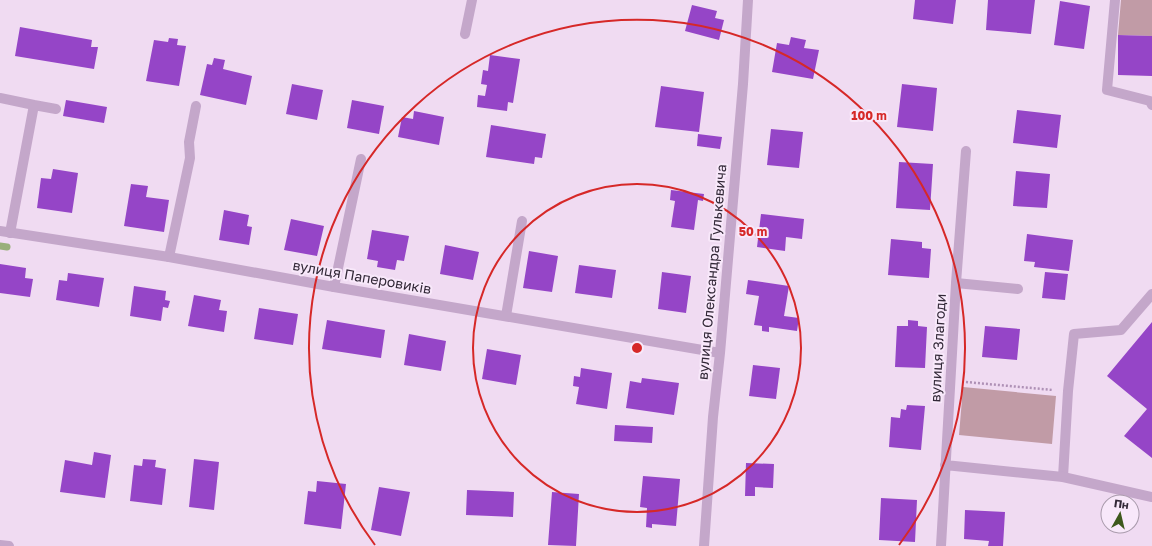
<svg xmlns="http://www.w3.org/2000/svg" width="1152" height="546" viewBox="0 0 1152 546" font-family="'Golos Text',sans-serif">
<style>
.green{fill:#c19ba6}
.lines{fill:none;stroke-linecap:round;stroke-linejoin:round}
.stream{stroke:#99af7a;stroke-width:7}
.building{fill:#9545c7}
.path{stroke:#af91b6;stroke-width:2.5;stroke-dasharray:2 2;stroke-linecap:butt}
.service{stroke:#c4a7ca;stroke-width:10}
.minor{stroke:#c4a7ca;stroke-width:10}
.ring{fill:none;stroke:#d62828;stroke-width:2}
.labels{text-anchor:middle;stroke-width:4;stroke-linejoin:round;paint-order:stroke}
.street-label{font-size:14px;fill:#322837;stroke:#f8e8fa}
.centre{fill:#d62828;stroke:#f8e8fa;stroke-width:2}
.ring-label{font-size:12px;text-anchor:middle;font-weight:bold;fill:#d62828;stroke:#f8e8fa;stroke-width:4;stroke-linejoin:round;paint-order:stroke}
</style>
<rect width="100%" height="100%" fill="#f0dbf2"/>
<!-- green -->
<path class="green" d="M 1121,0 L 1152,0 L 1152,36 L 1118,35 Z
M 963,387 L 1056,396 L 1052,444 L 959,435 Z"/>
<g class="lines">
<!-- stream -->
<path class="stream" d="M 0,246 L 7,247"/>
</g>
<!-- building -->
<path class="building" d="M 915,0 L 956,0 L 953,24 L 913,19 Z
M 988,0 L 1035,0 L 1031,34 L 986,30 Z
M 1060,1 L 1090,6 L 1084,49 L 1054,45 Z
M 692,5 L 717,11 L 715,18 L 724,20 L 719,40 L 685,31 Z
M 20,27 L 92,40 L 91,47 L 98,47 L 94,69 L 15,56 Z
M 1118,35 L 1152,36 L 1152,76 L 1118,75 Z
M 791,37 L 806,40 L 804,48 L 819,50 L 813,79 L 772,72 L 777,43 L 789,45 Z
M 169,38 L 178,39 L 177,45 L 186,46 L 179,86 L 146,81 L 154,40 L 168,42 Z
M 490,55 L 520,59 L 513,103 L 508,102 L 507,111 L 477,107 L 478,95 L 485,96 L 487,85 L 481,84 L 483,70 L 488,71 Z
M 214,58 L 225,60 L 223,69 L 252,76 L 246,105 L 200,95 L 207,64 L 212,65 Z
M 292,84 L 323,90 L 317,120 L 286,114 Z
M 902,84 L 937,88 L 933,131 L 897,127 Z
M 661,86 L 704,92 L 699,132 L 655,127 Z
M 66,100 L 107,107 L 104,123 L 63,116 Z
M 352,100 L 384,106 L 379,134 L 347,128 Z
M 1017,110 L 1061,115 L 1057,148 L 1013,143 Z
M 414,111 L 444,117 L 439,145 L 398,137 L 402,117 L 413,119 Z
M 491,125 L 546,134 L 542,158 L 535,157 L 534,164 L 486,157 Z
M 771,129 L 803,132 L 799,168 L 767,165 Z
M 698,134 L 722,137 L 720,149 L 697,146 Z
M 899,162 L 933,164 L 930,210 L 896,208 Z
M 53,169 L 78,173 L 72,213 L 37,208 L 41,178 L 51,179 Z
M 1016,171 L 1050,174 L 1047,208 L 1013,206 Z
M 131,184 L 148,186 L 146,197 L 169,200 L 164,232 L 124,226 Z
M 671,190 L 704,194 L 703,201 L 698,200 L 694,230 L 671,227 L 675,201 L 670,200 Z
M 224,210 L 249,215 L 247,226 L 252,227 L 249,245 L 219,240 Z
M 761,214 L 804,219 L 802,239 L 786,237 L 785,251 L 757,247 Z
M 291,219 L 324,226 L 317,256 L 284,250 Z
M 372,230 L 409,236 L 404,261 L 397,260 L 395,270 L 377,267 L 378,261 L 367,259 Z
M 1027,234 L 1073,240 L 1069,271 L 1034,267 L 1035,262 L 1024,261 Z
M 891,239 L 922,242 L 922,248 L 931,249 L 929,278 L 888,275 Z
M 445,245 L 479,252 L 473,280 L 440,274 Z
M 529,251 L 558,256 L 552,292 L 523,288 Z
M 0,264 L 26,268 L 25,278 L 33,279 L 30,297 L 0,293 Z
M 579,265 L 616,270 L 612,298 L 575,293 Z
M 662,272 L 691,276 L 686,313 L 658,309 Z
M 1045,272 L 1068,274 L 1065,300 L 1042,298 Z
M 68,273 L 104,278 L 99,307 L 56,300 L 59,280 L 67,281 Z
M 748,280 L 789,286 L 784,316 L 799,318 L 797,331 L 769,327 L 769,332 L 762,331 L 762,326 L 754,325 L 759,296 L 746,294 Z
M 134,286 L 166,291 L 165,300 L 170,301 L 168,308 L 163,307 L 161,321 L 130,316 Z
M 194,295 L 221,300 L 219,310 L 227,311 L 224,332 L 188,326 Z
M 259,308 L 298,314 L 293,345 L 254,339 Z
M 327,320 L 385,330 L 381,358 L 322,349 Z
M 908,320 L 918,321 L 918,326 L 927,327 L 925,368 L 895,367 L 897,326 L 908,326 Z
M 1152,322 L 1152,458 L 1124,436 L 1147,409 L 1107,376 Z
M 985,326 L 1020,329 L 1017,360 L 982,357 Z
M 409,334 L 446,341 L 441,371 L 404,365 Z
M 487,349 L 521,355 L 516,385 L 482,379 Z
M 753,365 L 780,368 L 776,399 L 749,396 Z
M 581,368 L 612,373 L 607,409 L 576,404 L 579,387 L 573,386 L 574,376 L 580,377 Z
M 642,378 L 679,383 L 674,415 L 626,408 L 630,381 L 641,383 Z
M 907,405 L 925,406 L 921,450 L 889,447 L 891,417 L 900,418 L 901,409 L 906,410 Z
M 615,425 L 653,427 L 652,443 L 614,441 Z
M 94,452 L 111,455 L 105,498 L 60,492 L 65,460 L 92,465 Z
M 143,459 L 156,460 L 155,467 L 166,469 L 162,505 L 130,501 L 134,465 L 142,466 Z
M 194,459 L 219,462 L 214,510 L 189,507 Z
M 746,463 L 774,464 L 773,488 L 755,487 L 755,496 L 745,496 Z
M 643,476 L 680,479 L 676,526 L 652,524 L 652,528 L 646,527 L 647,508 L 640,507 Z
M 317,481 L 346,484 L 341,529 L 304,524 L 308,491 L 316,492 Z
M 379,487 L 410,492 L 401,536 L 371,530 Z
M 467,490 L 514,492 L 513,517 L 466,515 Z
M 552,492 L 579,494 L 576,546 L 548,545 Z
M 881,498 L 917,500 L 915,542 L 879,540 Z
M 965,510 L 1005,512 L 1003,546 L 988,546 L 989,541 L 964,539 Z"/>
<g class="lines">
<!-- path -->
<path class="path" d="M 966,382 L 1053,390"/>
<!-- service -->
<path class="service" d="M 1115,0 L 1107,90 L 1150,101 L 1152,105
M 465,34 L 472,0
M 0,98 L 34,105 L 10,233
M 34,105 L 56,109
M 169,257 L 190,158 L 189,142 L 196,106
M 956,283 L 1018,289
M 334,287 L 361,159
M 506,316 L 522,221
M 1063,477 L 1068,391 L 1074,334 L 1121,330 L 1152,294"/>
<!-- minor -->
<path class="minor" d="M 0,231 L 169,257 L 334,287 L 720,353
M 945,465 L 1063,477 L 1152,497
M 0,545 L 9,546
M 704,546 L 713,417 L 720,353 L 743,84 L 748,0
M 941,546 L 956,283 L 966,151"/>
</g>
<!-- distance rings -->
<g class="ring">
<circle cx="637" cy="348" r="164"/>
<path d="M375 545A328 328 0 1 1 899 545"/>
</g>
<g class="labels">
<!-- street labels -->
<g class="street-label">
<text transform="translate(712 272) rotate(-85)" y="5">вулиця Олександра Гулькевича</text>
<text transform="translate(362 277) rotate(10)" y="5">вулиця Паперовиків</text>
<text transform="translate(938 348) rotate(-87)" y="5">вулиця Злагоди</text>
</g>
</g>
<circle cx="637" cy="348" r="6" class="centre"/>
<g class="ring-label">
<text x="869" y="120">100 m</text>
<text x="753" y="236">50 m</text>
</g>
<!-- north arrow -->
<g transform="translate(1120 514) rotate(8)"><circle r="19" fill="#f8e8fa" stroke="#a99bac"/>
<path d="M0-3L7 15L0 10L-7 15Z" fill="#3e591d"/>
<text y="-6" font-size="11" font-weight="bold" text-anchor="middle" fill="#322837">Пн</text>
</g>
</svg>
